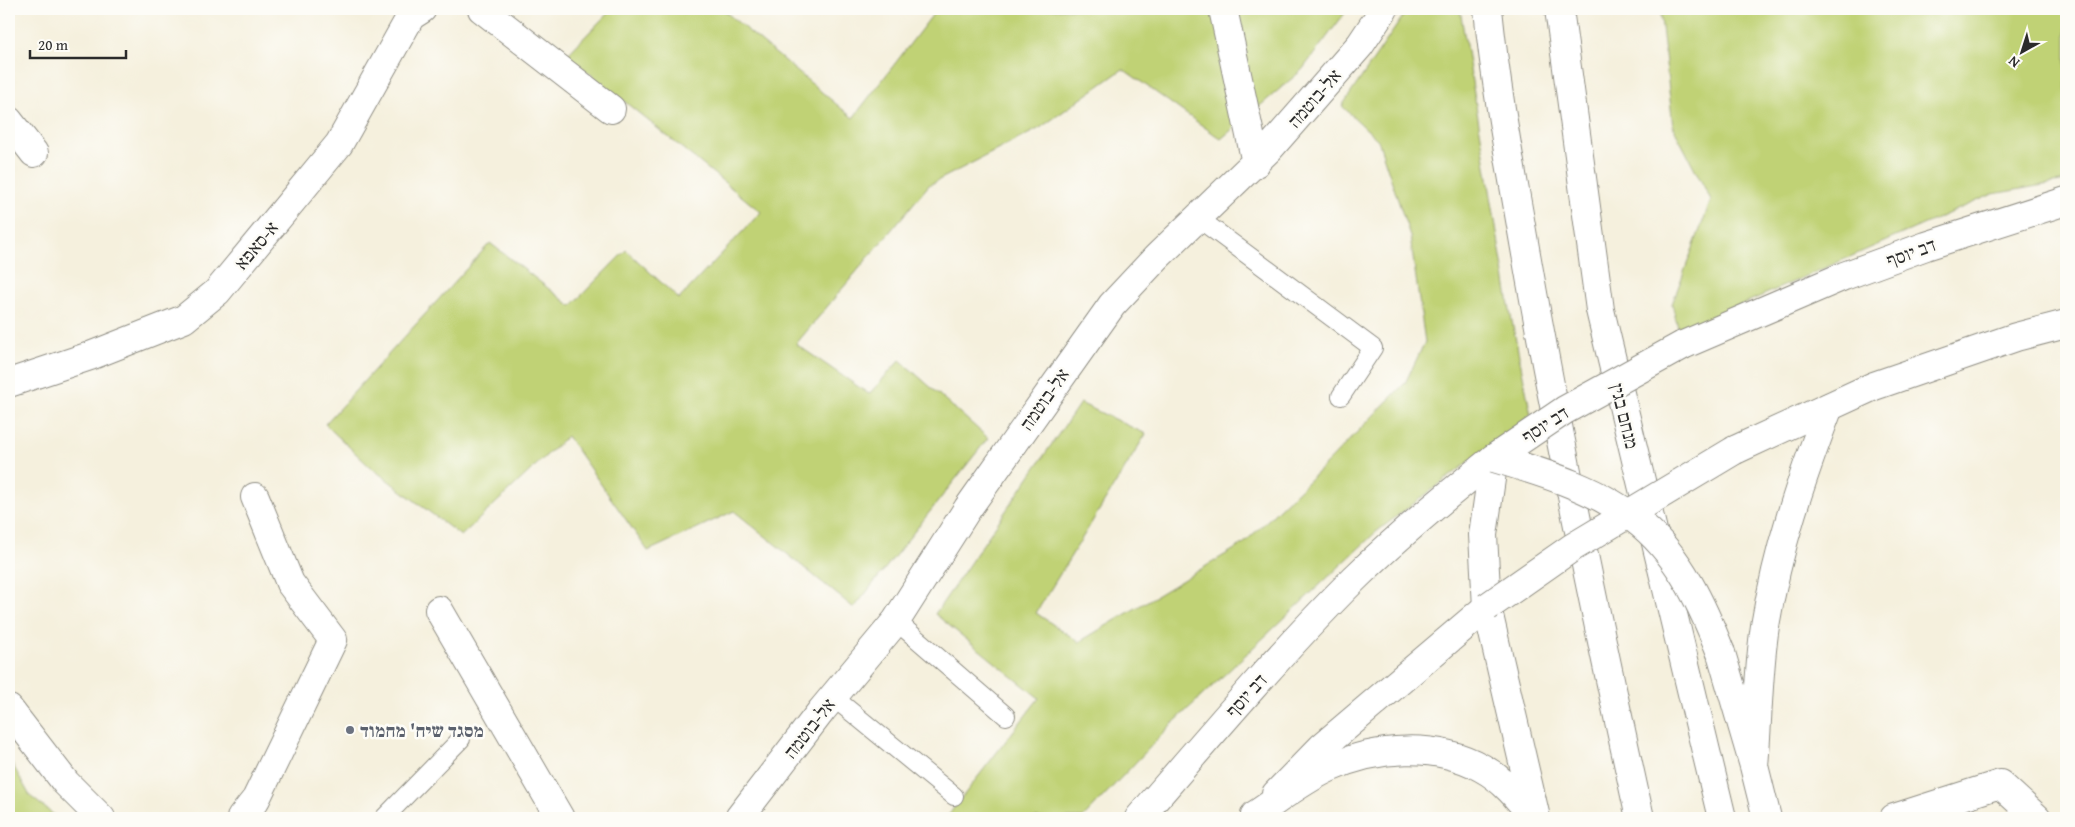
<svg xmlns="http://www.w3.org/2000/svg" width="2075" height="827" viewBox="0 0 2075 827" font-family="'Gentium Book Plus','Frank Ruhl Libre',serif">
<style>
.green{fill:#c0d275;stroke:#767e50}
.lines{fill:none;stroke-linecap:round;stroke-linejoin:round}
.service-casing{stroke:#908e84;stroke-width:20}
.minor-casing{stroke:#908e84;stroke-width:30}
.tertiary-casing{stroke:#908e84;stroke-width:30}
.secondary-casing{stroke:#908e84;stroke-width:30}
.motorway-casing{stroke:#908e84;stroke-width:30}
.service{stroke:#fff;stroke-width:18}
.minor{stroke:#fff;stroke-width:28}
.tertiary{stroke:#fff;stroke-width:28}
.secondary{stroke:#fff;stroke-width:28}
.motorway{stroke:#fff;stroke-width:28}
.secondary-bridge-casing{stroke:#908e84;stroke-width:30;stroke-linecap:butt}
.motorway-bridge-casing{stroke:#908e84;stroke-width:30;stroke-linecap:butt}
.secondary-bridge{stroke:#fff;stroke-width:28}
.motorway-bridge{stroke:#fff;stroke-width:28}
.worship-dot{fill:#6b7280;stroke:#fdfcf7;stroke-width:2}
.labels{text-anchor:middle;stroke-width:5;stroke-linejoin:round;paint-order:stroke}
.street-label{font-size:19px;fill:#2b2b2b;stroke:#fdfcf7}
.worship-label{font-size:19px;font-weight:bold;fill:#5b616d;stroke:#fdfcf7;text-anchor:start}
</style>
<rect width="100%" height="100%" fill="#fdfcf7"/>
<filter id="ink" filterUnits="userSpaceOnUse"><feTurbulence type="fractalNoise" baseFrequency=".02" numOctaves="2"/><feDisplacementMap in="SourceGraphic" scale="10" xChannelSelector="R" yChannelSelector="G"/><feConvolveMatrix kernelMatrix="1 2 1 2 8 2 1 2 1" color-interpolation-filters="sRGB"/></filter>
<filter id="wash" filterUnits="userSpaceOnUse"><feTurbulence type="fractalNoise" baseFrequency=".0096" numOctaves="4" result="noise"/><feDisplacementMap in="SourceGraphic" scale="20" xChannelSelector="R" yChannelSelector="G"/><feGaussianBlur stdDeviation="1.12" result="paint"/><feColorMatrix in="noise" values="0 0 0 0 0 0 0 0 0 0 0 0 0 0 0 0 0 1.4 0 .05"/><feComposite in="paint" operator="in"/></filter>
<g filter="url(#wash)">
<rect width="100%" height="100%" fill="#f5f0dd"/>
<!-- green -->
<path class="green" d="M 612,9 L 722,9 L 853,118 L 937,9 L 1348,9 L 1302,70 L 1221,139 L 1123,69 L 1040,128 L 929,185 L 796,344 L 869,394 L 900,360 L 988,438 L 854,608 L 734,511 L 648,551 L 567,436 L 461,536 L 369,466 L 325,424 L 490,243 L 571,306 L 626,250 L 679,299 L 761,212 L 567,55 Z
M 1408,9 L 1460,9 L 1510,311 L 1531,415 L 1376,532 L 1172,724 L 1083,818 L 946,818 L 1039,698 L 935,614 L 1080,403 L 1146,434 L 1036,613 L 1079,642 L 1243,544 L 1328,462 L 1405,383 L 1425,342 L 1410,236 L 1378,140 L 1342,106 Z
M 1660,9 L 2066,9 L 2066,181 L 1993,194 L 1679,332 L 1672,304 L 1711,200 L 1673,127 Z
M 9,758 L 30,796 L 58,818 L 9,818 Z"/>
</g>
<g filter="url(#ink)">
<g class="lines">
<defs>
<path id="service" d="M 1198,218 L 1373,348 L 1341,396
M 896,621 L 1006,716
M 833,697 L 954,796
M 384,818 L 461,739"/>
<path id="minor" d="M 482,9 L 611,109
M 1223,9 L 1256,163
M 9,121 L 34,153
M 439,610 L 560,818
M 9,709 L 66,783 L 101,818
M 241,818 L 256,799 L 333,640 L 290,583 L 255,497
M 739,818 L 822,710 L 896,621 L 968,508 L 1112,305 L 1157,257 L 1269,149 L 1360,45 L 1384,9
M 1894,818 L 2000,784 L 2037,818"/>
<path id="tertiary" d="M 9,383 L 90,356 L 184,319 L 217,292 L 339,144 L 411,16 L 422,9"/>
<path id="secondary" d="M 1683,345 L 1844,276 L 1926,246 L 2066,201
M 1735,450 L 1874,386 L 2016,337 L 2066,324
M 1276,794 L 1322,747 L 1487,607
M 1139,818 C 1209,737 1278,655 1354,579 C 1398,536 1446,496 1494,458"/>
<path id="motorway" d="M 1488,9 C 1496,91 1512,173 1526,254 C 1559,443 1599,631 1640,818
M 1559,9 L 1600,310 L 1722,818
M 1494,458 L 1483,535 L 1487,607 L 1536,818
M 1721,653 L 1754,766 L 1767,818
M 1754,766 C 1758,720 1758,671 1765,626 C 1778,547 1801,480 1829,407
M 1255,815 C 1279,799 1303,780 1329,768 C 1376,747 1436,742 1482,768 C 1503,779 1519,799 1534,818"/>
</defs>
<!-- service casing -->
<use href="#service" class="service-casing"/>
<!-- minor casing -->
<use href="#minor" class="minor-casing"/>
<!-- tertiary casing -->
<use href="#tertiary" class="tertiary-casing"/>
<!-- secondary casing -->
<use href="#secondary" class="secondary-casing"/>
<!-- motorway casing -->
<use href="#motorway" class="motorway-casing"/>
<!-- service -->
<use href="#service" class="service"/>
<!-- minor -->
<use href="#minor" class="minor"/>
<!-- tertiary -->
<use href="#tertiary" class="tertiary"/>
<!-- secondary -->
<use href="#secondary" class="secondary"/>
<!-- motorway -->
<use href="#motorway" class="motorway"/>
<defs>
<path id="secondary-bridge" d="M 1494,458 L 1565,410 L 1683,345
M 1487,607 L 1573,547 L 1735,450"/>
<path id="motorway-bridge" d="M 1494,458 C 1544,473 1602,490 1642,525 C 1681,558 1703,607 1721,653"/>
</defs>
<!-- secondary-bridge casing -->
<use href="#secondary-bridge" class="secondary-bridge-casing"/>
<!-- motorway-bridge casing -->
<use href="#motorway-bridge" class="motorway-bridge-casing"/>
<!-- secondary-bridge -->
<use href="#secondary-bridge" class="secondary-bridge"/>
<!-- motorway-bridge -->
<use href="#motorway-bridge" class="motorway-bridge"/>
</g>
</g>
<!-- markers -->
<circle class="worship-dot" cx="350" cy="730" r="5"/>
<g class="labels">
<!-- street labels -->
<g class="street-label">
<text transform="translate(1314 98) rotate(-49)" y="7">אל-בוטמה</text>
<text transform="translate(256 245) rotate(-50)" y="7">א-סאפא</text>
<text transform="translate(1911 252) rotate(-20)" y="7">דב יוסף</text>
<text transform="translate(1044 399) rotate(-55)" y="7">אל-בוטמה</text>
<text transform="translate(1625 416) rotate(76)" y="7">מנחם בגין</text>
<text transform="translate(1545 424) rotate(-33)" y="7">דב יוסף</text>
<text transform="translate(1246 695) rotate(-48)" y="7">דב יוסף</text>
<text transform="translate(809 728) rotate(-52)" y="7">אל-בוטמה</text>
</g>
<!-- worship labels -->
<g class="worship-label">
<text x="360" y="737">מסגד שיח' מחמוד</text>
</g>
</g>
<!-- margin -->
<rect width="2075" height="827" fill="none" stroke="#fdfcf7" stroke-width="30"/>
<!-- north arrow -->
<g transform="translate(2022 52) rotate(219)" stroke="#fdfcf7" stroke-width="4" paint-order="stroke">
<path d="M0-4L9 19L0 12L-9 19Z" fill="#2b2b2b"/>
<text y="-8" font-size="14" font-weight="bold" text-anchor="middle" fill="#2b2b2b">N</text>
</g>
<!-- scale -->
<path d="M30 50v8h96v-8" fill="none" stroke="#2b2b2b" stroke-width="2.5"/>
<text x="38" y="50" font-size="15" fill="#2b2b2b" stroke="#fdfcf7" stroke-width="4" paint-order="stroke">20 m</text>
</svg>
